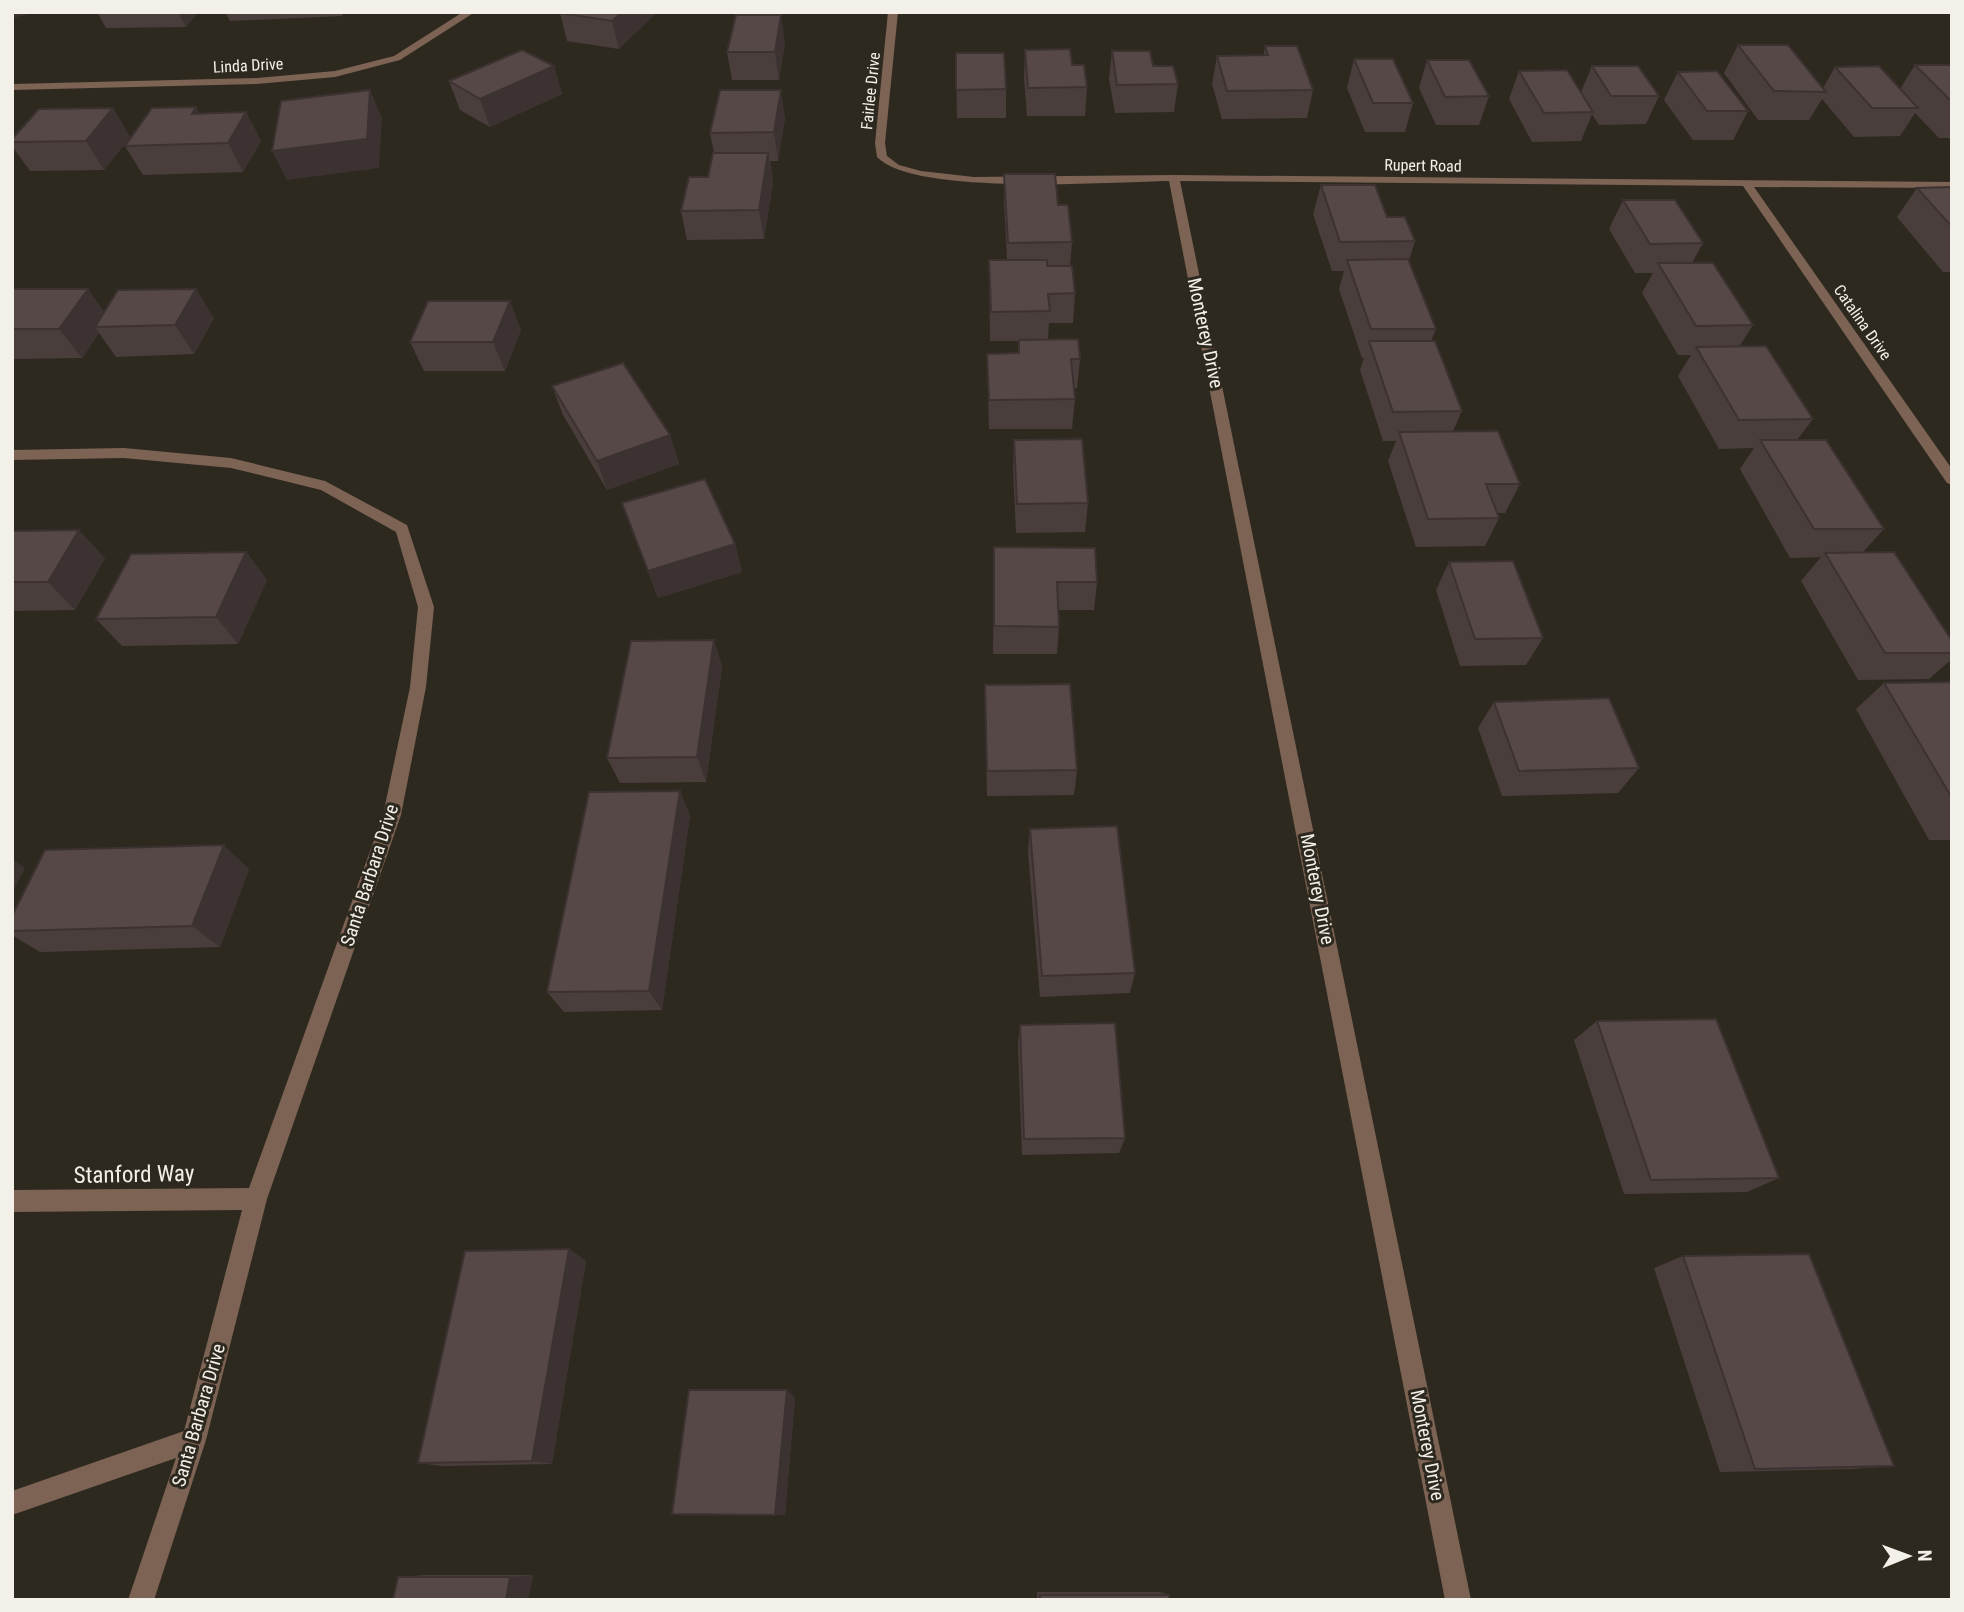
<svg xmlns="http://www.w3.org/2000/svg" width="1964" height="1612" viewBox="0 0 1964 1612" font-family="'Roboto Condensed',sans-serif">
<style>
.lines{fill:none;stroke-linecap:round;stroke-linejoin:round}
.street{fill:#7c6354;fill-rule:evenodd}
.wall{fill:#4a3e3d}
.shaded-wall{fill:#3c3232}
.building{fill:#564847;stroke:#3c3232;stroke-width:2}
.labels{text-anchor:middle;stroke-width:6;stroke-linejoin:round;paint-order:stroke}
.far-street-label{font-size:16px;fill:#f3f0e9;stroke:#2e291f}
.street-label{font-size:19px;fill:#f3f0e9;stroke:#2e291f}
.near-street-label{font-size:23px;fill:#f3f0e9;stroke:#2e291f}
</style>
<rect width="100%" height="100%" fill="#2e291f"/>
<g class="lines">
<!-- street -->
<path class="street" d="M 463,12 L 475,12 L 400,60 L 335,77 L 257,84 L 12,90 L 12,84 L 257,78 L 335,71 L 394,56 Z
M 888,12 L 898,12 L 885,143 L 887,156 L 899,165 L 921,171 L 974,177 L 1174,175 L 1952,182 L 1952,188 L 1754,187 L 1952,469 L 1952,485 L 1947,483 L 1743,186 L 1180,181 L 1471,1600 L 1445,1600 L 1169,181 C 1111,182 913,196 877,157 L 875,143 Z
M 124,448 L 231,458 L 325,481 L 407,525 L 434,607 L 426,687 L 401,815 L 267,1199 L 206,1440 L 154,1600 L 128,1600 L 176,1458 L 12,1515 L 12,1491 L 184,1431 L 242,1210 L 12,1212 L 12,1190 L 249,1188 L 383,815 L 410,687 L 418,607 L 396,532 L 321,490 L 231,468 L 124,458 L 12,460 L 12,450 Z"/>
</g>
<!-- wall -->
<path class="wall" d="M 97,12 L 198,12 L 186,27 L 106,28 Z
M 225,12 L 343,12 L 342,16 L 230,21 Z
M 657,12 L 619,49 L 567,41 L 560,13 Z
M 753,12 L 772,12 L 767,15 L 785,43 L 779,80 L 732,80 L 727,52 L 761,15 Z
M 1453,12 L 1513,12 L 1512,14 L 1454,14 Z
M 1562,12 L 1626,12 L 1625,14 L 1563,14 Z
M 1738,45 L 1823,88 L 1835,67 L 1900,89 L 1915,65 L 1952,65 L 1952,138 L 1939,138 L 1915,113 L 1900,136 L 1854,137 L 1822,99 L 1809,120 L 1758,120 L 1724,73 Z
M 1265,46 L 1313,90 L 1307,118 L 1222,119 L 1212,84 L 1217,56 L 1264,55 Z
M 1025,50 L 1072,65 L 1087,87 L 1085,116 L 1027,116 L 1024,78 Z
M 1112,51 L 1153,66 L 1178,84 L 1174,112 L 1115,113 L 1109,79 Z
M 956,53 L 1006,89 L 1006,118 L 957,118 Z
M 1354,59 L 1413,103 L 1405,132 L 1365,132 L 1347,88 Z
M 1427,60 L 1489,96 L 1479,125 L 1436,125 L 1419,88 Z
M 554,66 L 562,94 L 490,127 L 460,110 L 449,81 Z
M 1592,66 L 1659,96 L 1646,124 L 1599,125 L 1592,114 L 1581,141 L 1532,142 L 1509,99 L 1519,71 L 1581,92 Z
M 1678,72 L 1748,111 L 1733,140 L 1693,140 L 1664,100 Z
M 113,108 L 130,137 L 104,170 L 30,171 L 12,146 L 12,139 Z
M 246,112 L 261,141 L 243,172 L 143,175 L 125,146 L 200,113 Z
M 785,118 L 778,161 L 770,161 L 773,182 L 764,239 L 687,240 L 681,211 L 708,177 L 714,153 L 710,133 Z
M 1004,174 L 1058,205 L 1072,242 L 1070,266 L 1075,293 L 1073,323 L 1049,323 L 1048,339 L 1080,359 L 1077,388 L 1074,388 L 1075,399 L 1072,429 L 989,429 L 987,354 L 1018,353 L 1018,341 L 990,341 L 989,260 L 1007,260 L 1004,203 Z
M 1321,185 L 1387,217 L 1415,241 L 1409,260 L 1436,329 L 1431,341 L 1462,411 L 1453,431 L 1520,484 L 1505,513 L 1497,513 L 1499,518 L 1485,546 L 1416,547 L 1388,461 L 1396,441 L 1383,441 L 1360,370 L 1364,358 L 1362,358 L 1339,289 L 1344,271 L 1332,271 L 1313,214 Z
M 1952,187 L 1952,272 L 1943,272 L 1897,217 L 1917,188 Z
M 1623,200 L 1703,243 L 1692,263 L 1753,325 L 1739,347 L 1813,419 L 1797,440 L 1884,529 L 1863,552 L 1952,641 L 1952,659 L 1929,679 L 1858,680 L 1801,581 L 1821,557 L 1790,558 L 1740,469 L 1754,448 L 1719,449 L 1678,376 L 1691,355 L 1678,355 L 1642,293 L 1653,273 L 1635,273 L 1609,229 Z
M 12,289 L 105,312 L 214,318 L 194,354 L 116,357 L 99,333 L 82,358 L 12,359 Z
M 521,330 L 505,371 L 424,371 L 410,342 Z
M 552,386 L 670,435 L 679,464 L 607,490 L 563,415 Z
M 1014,440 L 1088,503 L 1085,532 L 1016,533 L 1013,469 Z
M 622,503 L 735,544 L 742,572 L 658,598 Z
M 12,531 L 105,558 L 75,610 L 12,611 Z
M 994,547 L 1097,582 L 1094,610 L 1058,610 L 1059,627 L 1057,654 L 993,654 Z
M 246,552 L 267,580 L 238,644 L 122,646 L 96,619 Z
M 1449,562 L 1543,638 L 1526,665 L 1460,666 L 1436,590 Z
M 714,640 L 722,667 L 706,782 L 620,783 L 607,758 Z
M 1952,682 L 1952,840 L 1929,840 L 1856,709 L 1884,683 Z
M 985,685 L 1077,770 L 1074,795 L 987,796 Z
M 1494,702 L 1639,768 L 1618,793 L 1502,796 L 1478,728 Z
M 680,791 L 690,816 L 662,1010 L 564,1012 L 547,992 Z
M 1030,829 L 1135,973 L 1130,993 L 1040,997 L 1028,852 Z
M 249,869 L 220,947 L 40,952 L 12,935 L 12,916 Z
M 1597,1021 L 1779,1178 L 1747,1192 L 1624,1194 L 1574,1040 Z
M 1020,1025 L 1125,1138 L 1119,1153 L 1022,1155 L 1018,1044 Z
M 569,1249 L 586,1261 L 552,1464 L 443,1466 L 418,1463 Z
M 1683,1256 L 1894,1466 L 1852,1469 L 1720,1472 L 1654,1268 Z
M 795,1397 L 785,1515 L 672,1514 Z
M 426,1575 L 533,1575 L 528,1600 L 393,1600 L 398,1577 Z
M 1037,1592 L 1160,1592 L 1169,1595 L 1169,1600 L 1037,1600 Z"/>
<!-- shaded-wall -->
<path class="shaded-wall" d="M 12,12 L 37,12 L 12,18 Z
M 178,12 L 198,12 L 186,27 Z
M 622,12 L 657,12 L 619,49 L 612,21 Z
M 781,15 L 785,43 L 779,80 L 775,52 Z
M 554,66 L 562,94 L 490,127 L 480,99 Z
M 370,90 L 382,118 L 379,168 L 287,180 L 272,151 Z
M 781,90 L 785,118 L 778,161 L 774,132 Z
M 196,107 L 212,135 L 192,114 Z
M 113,108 L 130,137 L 104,170 L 86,141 Z
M 246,112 L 261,141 L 243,172 L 228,143 Z
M 768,153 L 773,182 L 764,239 L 759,210 Z
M 88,289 L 109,318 L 95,327 L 99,333 L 82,358 L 59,329 Z
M 196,289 L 214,318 L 194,354 L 175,325 Z
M 510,301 L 521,330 L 505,371 L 493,342 Z
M 670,435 L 679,464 L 607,490 L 597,461 Z
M 79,530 L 105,558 L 75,610 L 48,582 Z
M 735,544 L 742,572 L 658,598 L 648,571 Z
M 246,552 L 267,580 L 238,644 L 216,617 Z
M 714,640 L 722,667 L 706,782 L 697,757 Z
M 680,791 L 690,816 L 662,1010 L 649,991 Z
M 224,845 L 249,869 L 220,947 L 192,926 Z
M 12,859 L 25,868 L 12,893 Z
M 569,1249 L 586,1261 L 552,1464 L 532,1461 Z
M 787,1390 L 795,1397 L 785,1515 L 775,1515 Z
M 533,1575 L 528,1600 L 506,1600 L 510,1577 Z"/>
<!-- building -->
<path class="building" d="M 561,12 L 622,12 L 612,21 L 560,13 Z
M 736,15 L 781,15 L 775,52 L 727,52 Z
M 1738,45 L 1788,45 L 1826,92 L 1774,91 Z
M 1265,46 L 1297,46 L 1313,90 L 1227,91 L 1217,56 L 1268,55 Z
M 1070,49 L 1072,65 L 1084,65 L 1087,87 L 1028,88 L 1025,50 Z
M 522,50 L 554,66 L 480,99 L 449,81 Z
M 1112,51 L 1150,51 L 1153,66 L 1173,66 L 1178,84 L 1117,85 Z
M 956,53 L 1004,53 L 1006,89 L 956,90 Z
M 1354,59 L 1393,59 L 1413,103 L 1373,103 Z
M 1427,60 L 1469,60 L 1489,96 L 1445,97 Z
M 1915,65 L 1952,65 L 1952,102 Z
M 1592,66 L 1638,66 L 1659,96 L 1611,96 Z
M 1879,66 L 1918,108 L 1872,108 L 1835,67 Z
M 1567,70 L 1593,112 L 1544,113 L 1519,71 Z
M 1717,71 L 1748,111 L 1707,111 L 1678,72 Z
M 370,90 L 367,139 L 272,151 L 281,101 Z
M 720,90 L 781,90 L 774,132 L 710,133 Z
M 196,107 L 192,114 L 246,112 L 228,143 L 125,146 L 152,108 Z
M 113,108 L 86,141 L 12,142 L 12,139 L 39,109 Z
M 713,153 L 768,153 L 759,210 L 681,211 L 689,177 L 708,177 Z
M 1004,174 L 1055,174 L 1058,205 L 1068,205 L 1072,242 L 1008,243 Z
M 1321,185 L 1375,185 L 1387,217 L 1405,217 L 1415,241 L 1340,242 Z
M 1952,187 L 1952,227 L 1917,188 Z
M 1623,200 L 1675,200 L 1703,243 L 1650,244 Z
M 1408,259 L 1436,329 L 1371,329 L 1347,260 Z
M 989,260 L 1047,260 L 1047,266 L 1072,266 L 1075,293 L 1048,294 L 1050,311 L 991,312 Z
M 1658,263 L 1713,263 L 1753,325 L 1696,326 Z
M 12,289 L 88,289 L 59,329 L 12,329 Z
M 196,289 L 175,325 L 95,327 L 118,290 Z
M 428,301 L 510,301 L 493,342 L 410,342 Z
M 1078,339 L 1080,359 L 1071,359 L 1075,399 L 989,400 L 987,354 L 1019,353 L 1019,340 Z
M 1369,341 L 1435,341 L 1462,411 L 1393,412 Z
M 1766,346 L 1813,419 L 1739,420 L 1696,347 Z
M 623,363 L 670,435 L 597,461 L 552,386 Z
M 1498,431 L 1520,484 L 1486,484 L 1499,518 L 1428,519 L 1399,432 Z
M 1082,439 L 1088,503 L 1017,504 L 1014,440 Z
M 1760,440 L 1826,440 L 1884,529 L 1814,529 Z
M 705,479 L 735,544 L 648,571 L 622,503 Z
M 79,530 L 48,582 L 12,582 L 12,531 Z
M 994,547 L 1095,548 L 1097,582 L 1057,582 L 1059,627 L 994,626 Z
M 246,552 L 216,617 L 96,619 L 131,554 Z
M 1894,552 L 1952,641 L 1952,653 L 1885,653 L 1825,553 Z
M 1513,561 L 1543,638 L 1475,639 L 1449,562 Z
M 714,640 L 697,757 L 607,758 L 631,641 Z
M 1952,682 L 1952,798 L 1884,683 Z
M 1070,684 L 1077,770 L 987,771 L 985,685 Z
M 1609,698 L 1639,768 L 1519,771 L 1494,702 Z
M 680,791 L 649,991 L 547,992 L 589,792 Z
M 1117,826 L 1135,973 L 1042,976 L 1030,829 Z
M 224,845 L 192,926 L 12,931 L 12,916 L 45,850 Z
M 1716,1019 L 1779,1178 L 1651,1180 L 1597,1021 Z
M 1115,1023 L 1125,1138 L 1024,1139 L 1020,1025 Z
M 569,1249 L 532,1461 L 418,1463 L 465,1251 Z
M 1809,1254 L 1894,1466 L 1755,1469 L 1683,1256 Z
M 689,1390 L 787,1390 L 775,1515 L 672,1514 Z
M 398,1577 L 510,1577 L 506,1600 L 393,1600 Z
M 1040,1595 L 1169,1595 L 1169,1600 L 1040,1600 Z"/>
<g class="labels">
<!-- far-street labels -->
<g class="far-street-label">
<text transform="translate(248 65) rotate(-3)" y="6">Linda Drive</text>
<text transform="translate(870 91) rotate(-84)" y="6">Fairlee Drive</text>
<text transform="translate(1423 165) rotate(1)" y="6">Rupert Road</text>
<text transform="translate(1863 322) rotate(55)" y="6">Catalina Drive</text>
</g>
<!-- street labels -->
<g class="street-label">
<text transform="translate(1206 333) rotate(78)" y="7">Monterey Drive</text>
<text transform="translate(369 875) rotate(-72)" y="7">Santa Barbara Drive</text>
<text transform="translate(1318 889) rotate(79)" y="7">Monterey Drive</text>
<text transform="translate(198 1415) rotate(-74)" y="7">Santa Barbara Drive</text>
<text transform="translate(1428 1445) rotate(79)" y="7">Monterey Drive</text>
</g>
<!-- near-street labels -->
<g class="near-street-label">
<text transform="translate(134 1174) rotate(-1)" y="8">Stanford Way</text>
</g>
</g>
<!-- border -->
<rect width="1964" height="1612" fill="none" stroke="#f3f0e9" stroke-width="28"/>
<!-- north arrow -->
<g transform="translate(1908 1556) rotate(89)" stroke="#2e291f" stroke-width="5" paint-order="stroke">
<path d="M0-5L12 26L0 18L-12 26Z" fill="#f3f0e9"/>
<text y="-10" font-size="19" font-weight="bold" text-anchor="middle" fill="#f3f0e9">N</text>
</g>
</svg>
